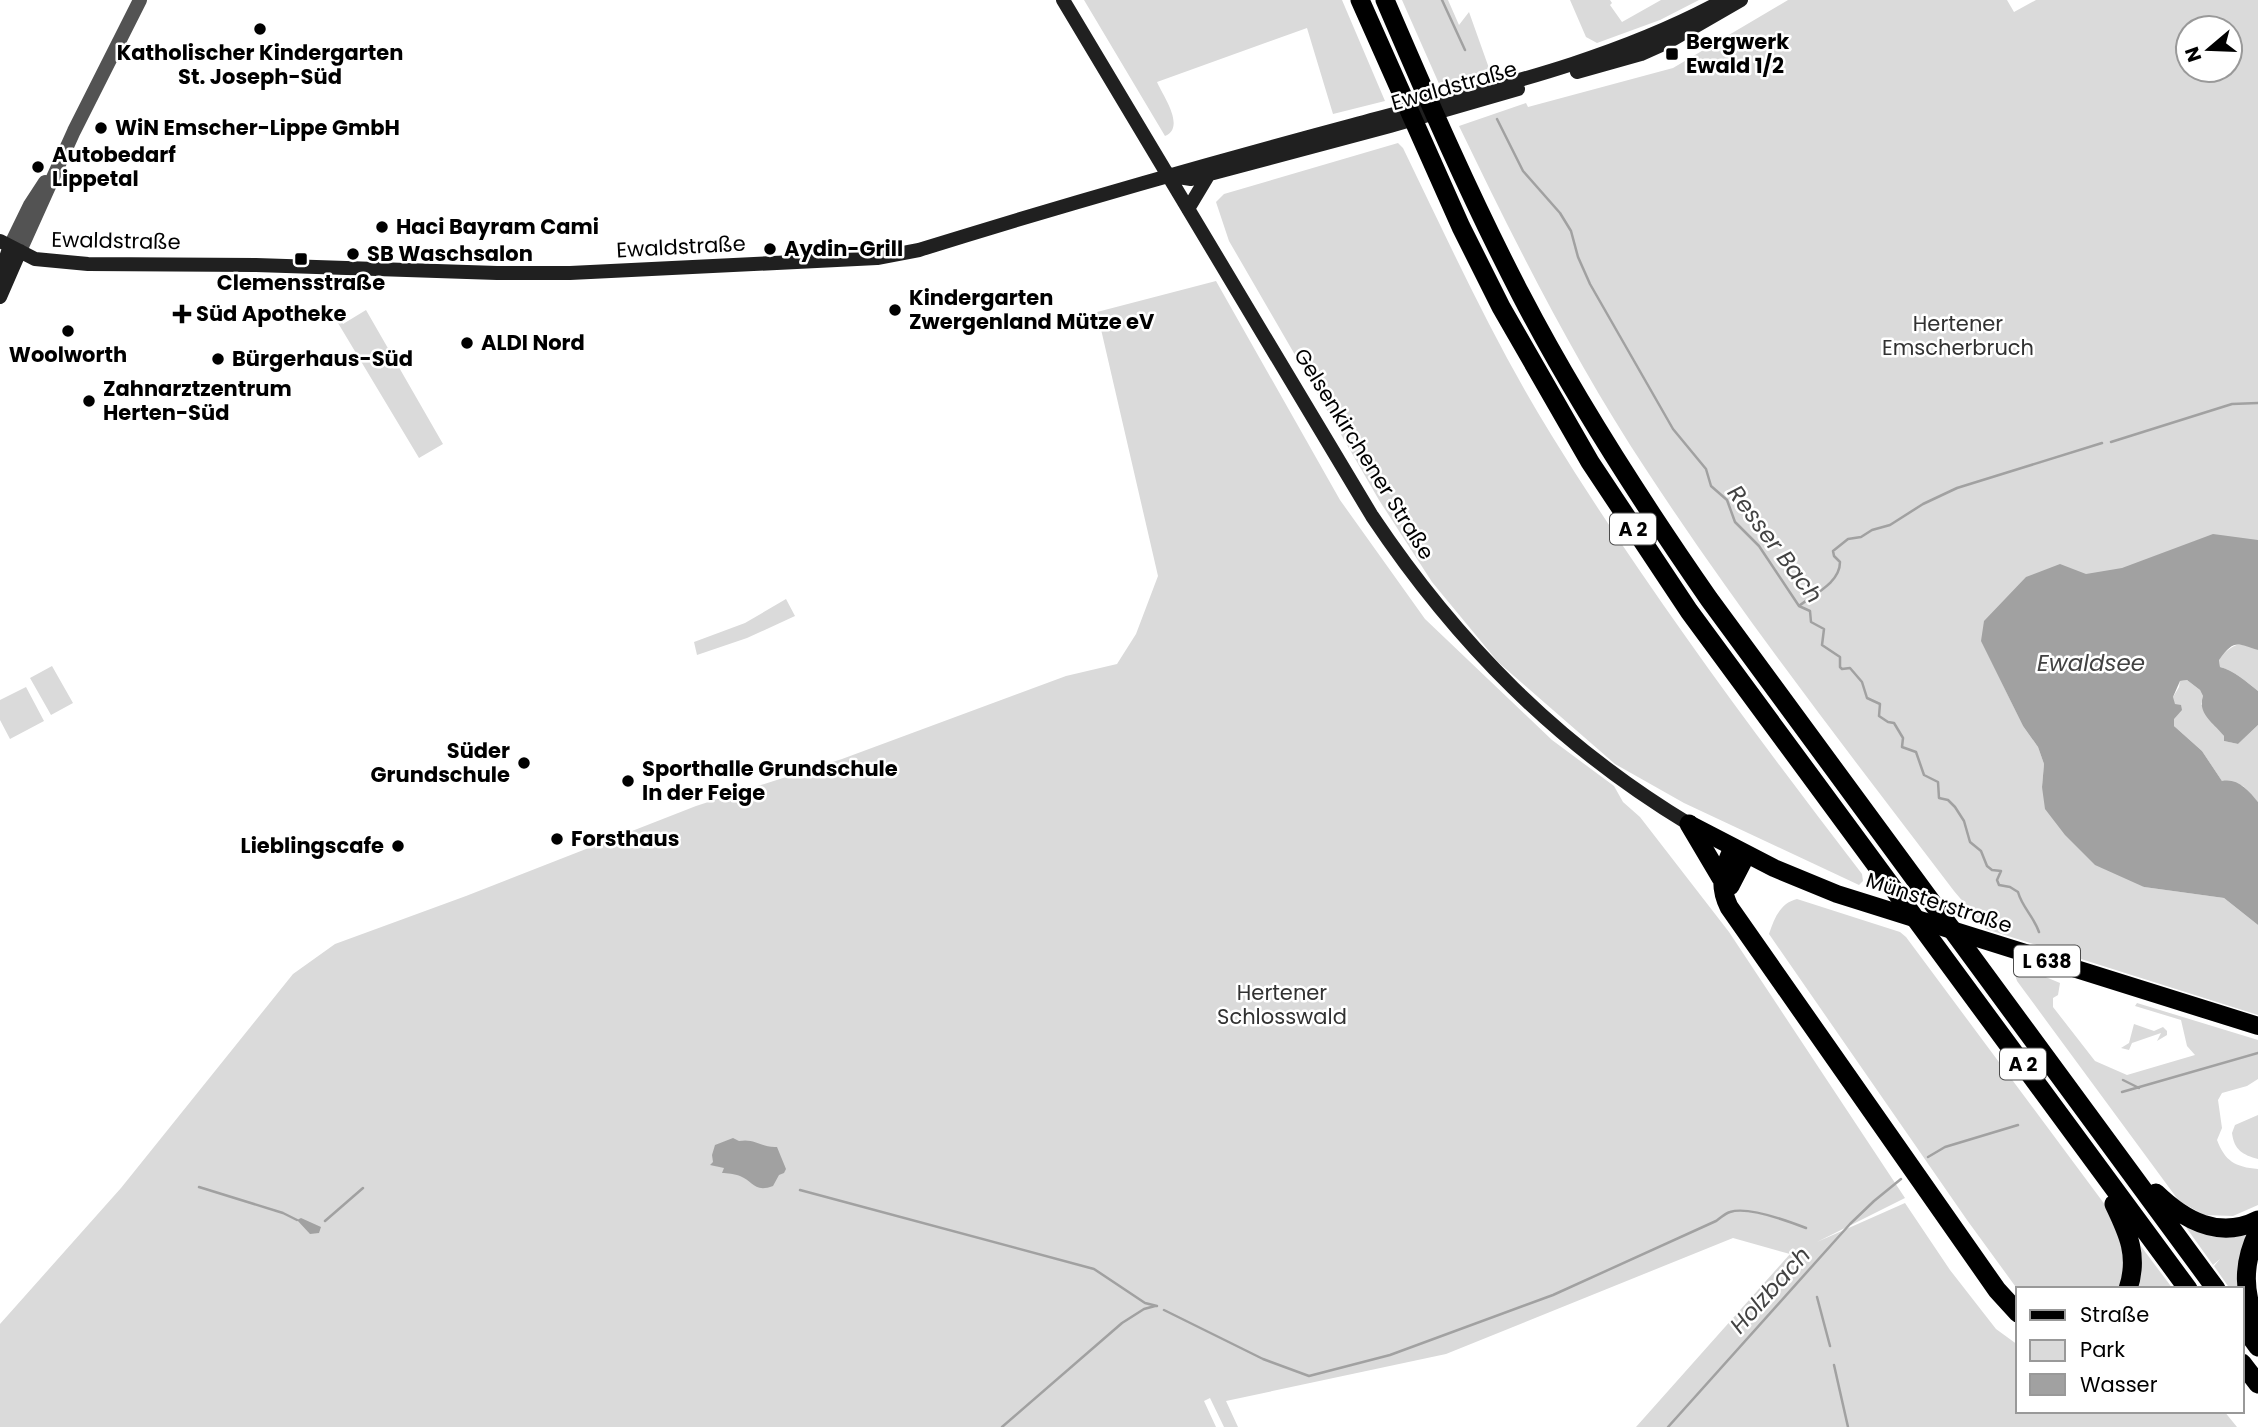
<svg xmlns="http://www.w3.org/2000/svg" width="2258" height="1427" viewBox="0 0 2258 1427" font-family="Poppins,sans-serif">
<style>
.green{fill:#dadada;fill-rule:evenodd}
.water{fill:#a1a1a1}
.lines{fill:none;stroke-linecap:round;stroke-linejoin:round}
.stream{stroke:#a1a1a1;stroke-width:2.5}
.tertiary{stroke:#535353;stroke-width:14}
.secondary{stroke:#202020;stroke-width:14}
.primary{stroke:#000;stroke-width:18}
.motorway{stroke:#000;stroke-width:19}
.poi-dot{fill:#000;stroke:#fff;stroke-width:2.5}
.labels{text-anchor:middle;stroke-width:5;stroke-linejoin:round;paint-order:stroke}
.shield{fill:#fff;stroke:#4c4c4c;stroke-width:2}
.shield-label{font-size:19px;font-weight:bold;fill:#000}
.poi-label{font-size:21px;font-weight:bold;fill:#000;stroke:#fff;text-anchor:start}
.street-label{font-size:21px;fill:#000;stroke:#fff}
.park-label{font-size:21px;fill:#313131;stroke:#fff}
.water-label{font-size:23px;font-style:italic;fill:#424242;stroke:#fff}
</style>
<rect width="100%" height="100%" fill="#fff"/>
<!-- green -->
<path class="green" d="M 1084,0 L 1342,0 L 1385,101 L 1333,114 L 1307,28 L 1157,82 C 1163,96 1186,127 1165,136 Z
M 1402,0 L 1448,0 L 1459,25 L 1469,12 L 1490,71 L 1440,86 Z
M 1570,0 L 1610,0 L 1612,3 L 1610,5 L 1622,22 L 1661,0 L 1699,0 L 1660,20 L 1597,43 L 1586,37 Z
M 1788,0 L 2007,0 L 2014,12 L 2036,0 L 2258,0 L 2258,576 L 1986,650 L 2023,726 L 2038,747 L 2044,764 L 2042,787 L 2144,887 L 2224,898 L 2258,925 L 2258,1015 L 1986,929 L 1954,891 C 1849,753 1742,616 1647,471 C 1575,362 1516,244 1459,126 L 1526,103 L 1528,107 L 1673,68 ZM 2188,28 L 2230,28 L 2230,70 L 2188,70 Z
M 1398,143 L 1403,148 C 1450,245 1495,344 1552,436 C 1646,588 1753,732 1862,874 L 1863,881 L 1859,885 L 1684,803 L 1615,764 L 1498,662 L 1432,582 L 1379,500 L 1229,241 L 1216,202 L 1224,194 Z
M 1216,281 L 1340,500 L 1425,619 L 1552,740 L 1614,786 L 1623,802 L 1640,817 L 1729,932 L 1905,1198 L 1817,1242 L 1905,1203 L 1950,1270 L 1996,1329 L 2018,1345 L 2018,1411 L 2224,1411 L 2237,1427 L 1636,1427 L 1790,1254 L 1733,1238 L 1446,1354 L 1226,1401 L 1238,1427 L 1224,1427 L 1210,1398 L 1204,1401 L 1216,1427 L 0,1427 L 0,1324 L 121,1188 L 293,974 L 335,944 L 466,896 L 696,806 L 842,759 L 1066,676 L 1117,664 L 1136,634 L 1158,576 L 1097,312 Z
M 366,310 L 443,444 L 419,458 L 335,318 L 338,316 L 343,324 Z
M 786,599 L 795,616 L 747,638 L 697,655 L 694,642 L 745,623 Z
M 2245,643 L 2258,650 L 2258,691 C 2247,682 2233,670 2220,667 L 2219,659 C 2227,650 2232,645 2245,643 Z
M 52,666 L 73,703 L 51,715 L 30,678 Z
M 2187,680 L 2200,690 L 2203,696 L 2201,704 L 2224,736 L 2224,741 L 2238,744 L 2258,725 L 2258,802 L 2243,786 L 2222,781 L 2202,751 L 2174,726 L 2173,697 L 2179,687 L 2180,681 Z
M 26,687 L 44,721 L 10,739 L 0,720 L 0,700 Z
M 1797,899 L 1900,932 L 1906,937 L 2117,1221 L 2128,1258 L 2120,1289 L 2018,1290 L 1967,1220 L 1769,934 C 1774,919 1780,903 1797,899 Z
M 2017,969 L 2029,970 L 2060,983 L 2058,995 L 2053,998 L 2053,1007 L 2095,1061 L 2127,1075 L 2195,1055 L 2187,1046 L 2181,1020 L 2135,1006 L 2137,1003 L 2258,1040 L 2258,1079 L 2247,1086 L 2222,1093 L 2218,1100 L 2222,1128 L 2217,1140 C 2225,1161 2235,1167 2258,1169 L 2258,1205 L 2233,1216 L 2204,1215 L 2179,1201 L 2017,981 L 2015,975 Z
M 2134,1024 L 2154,1031 L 2163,1027 L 2167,1031 L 2167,1035 L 2157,1041 L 2161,1033 L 2132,1043 L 2129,1050 L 2121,1048 L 2129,1043 Z
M 2258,1115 L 2258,1159 C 2243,1155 2234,1150 2232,1133 L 2235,1125 Z
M 2183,1223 L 2253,1226 L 2242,1289 L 2230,1289 L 2214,1266 L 2220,1259 L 2213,1265 Z
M 2137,1241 L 2173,1289 L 2133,1289 Z"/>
<!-- water -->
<path class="water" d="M 2213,534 L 2258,540 L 2258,650 C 2237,643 2234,639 2219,660 L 2220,667 C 2233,670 2247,682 2258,691 L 2258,725 L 2238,744 L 2224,741 L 2224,736 C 2214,723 2197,714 2203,696 L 2200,690 L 2187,680 L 2180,681 L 2173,697 L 2175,704 L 2181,705 L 2182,710 L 2174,719 L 2174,726 L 2202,751 L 2222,781 C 2238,778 2248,790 2258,802 L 2258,925 L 2224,898 L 2144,887 L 2095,865 L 2065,835 L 2045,809 L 2042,787 L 2044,764 L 2038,747 L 2023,726 L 1981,641 L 1984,621 L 2026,577 L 2060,564 L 2086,574 L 2122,568 Z
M 733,1138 L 739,1141 C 756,1138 761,1148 777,1147 L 786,1169 L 784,1173 L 779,1175 L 773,1186 C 754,1193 753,1181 740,1176 C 735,1174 727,1173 722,1173 L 724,1168 L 710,1165 L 713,1162 L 712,1155 L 715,1145 Z
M 301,1218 L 321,1227 L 319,1233 L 310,1234 L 297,1220 Z"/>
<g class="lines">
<!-- stream -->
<path class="stream" d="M 1442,0 L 1465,50
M 1497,119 L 1523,171 L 1560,213 L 1571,231 L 1578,257 L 1590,284 L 1673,429 L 1706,469 L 1711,486 L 1727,500 L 1735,522 L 1759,546 L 1799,606 L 1810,611 L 1811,622 L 1824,629 L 1822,645 L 1840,657 L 1840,667 L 1842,669 L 1850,668 L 1862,682 L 1867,698 L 1880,704 L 1879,716 L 1888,722 L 1894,723 L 1903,738 L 1902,747 L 1916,752 L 1924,775 L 1938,782 L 1939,798 L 1948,800 L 1955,807 L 1964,821 L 1970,842 L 1981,851 L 1987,866 L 1992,870 L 2001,871 L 1997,880 L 1999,885 L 2010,887 L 2018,892 C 2022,907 2034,917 2039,932
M 2111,442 L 2232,404 L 2258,403
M 1799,606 C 1814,594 1840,583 1840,562 L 1834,556 L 1833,551 L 1848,539 L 1861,537 L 1872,530 L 1890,525 L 1923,504 L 1957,488 L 2102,443
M 2123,1080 L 2139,1088
M 2122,1092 L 2258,1053
M 1928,1157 L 1945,1147 L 2018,1125
M 199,1187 L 283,1213 L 297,1220
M 800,1190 L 1094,1269 L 1145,1303 L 1157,1306
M 325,1221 L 363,1188
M 1817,1297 L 1830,1346
M 1164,1310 L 1263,1359 L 1309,1376 L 1390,1355 L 1553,1295 L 1716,1221 C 1720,1218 1726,1213 1730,1212 C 1748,1206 1788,1221 1806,1228
M 1834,1365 L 1848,1427
M 1002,1427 L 1122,1323 L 1144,1309 L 1155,1306
M 1668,1427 L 1850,1224 L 1874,1201 L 1901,1179"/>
<!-- tertiary -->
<path class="tertiary" d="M 10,246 L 30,205 L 45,182
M 20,251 L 74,131 L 140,0"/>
<!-- secondary -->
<path class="secondary" d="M 1063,0 L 1372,516 C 1457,643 1558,745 1689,824
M 1577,72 L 1641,54 L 1670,41 L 1741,0
M 1172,176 L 1191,179 L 1390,126 L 1518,89
M 1188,209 L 1209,174
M 0,241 L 35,259 L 88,264 L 256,265 L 497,273 L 570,273 L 877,258 L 919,250 C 1063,205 1207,164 1353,125 C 1478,91 1609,63 1724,0
M 0,275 L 10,246
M 0,297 L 20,251"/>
<!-- primary -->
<path class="primary" d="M 1689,824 L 1774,868 L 1837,894 L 2258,1026"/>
<!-- motorway -->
<path class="motorway" d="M 1360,0 L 1461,227 L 1501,307 L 1590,462 L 1689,611 L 2188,1289
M 1385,0 C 1428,100 1471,199 1521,295 C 1576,401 1641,501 1709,599 L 2216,1289
M 1689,824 L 1721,878
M 1733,848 C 1723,870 1718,884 1729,907 L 1997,1290 L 2018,1313
M 1730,886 L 1746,855
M 2156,1193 C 2184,1220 2219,1240 2258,1220
M 2114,1204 C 2128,1233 2139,1256 2128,1289
M 2258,1232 C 2242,1264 2243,1294 2258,1327
M 2242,1325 L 2258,1347
M 2242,1363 L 2258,1384"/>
</g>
<!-- markers -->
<g class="poi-dot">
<circle cx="260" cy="29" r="7"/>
<rect x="1665" y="47" width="14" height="14" rx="3.5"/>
<circle cx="101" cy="128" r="7"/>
<circle cx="38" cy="167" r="7"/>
<circle cx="382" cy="227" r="7"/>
<circle cx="770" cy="249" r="7"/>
<circle cx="353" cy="254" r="7"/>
<rect x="294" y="252" width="14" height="14" rx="3.5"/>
<circle cx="895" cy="310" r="7"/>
<path d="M178.5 303.5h7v7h7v7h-7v7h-7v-7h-7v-7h7z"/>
<circle cx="68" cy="331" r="7"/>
<circle cx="467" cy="343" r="7"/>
<circle cx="218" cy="359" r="7"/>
<circle cx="89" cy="401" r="7"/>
<circle cx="524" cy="763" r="7"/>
<circle cx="628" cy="781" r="7"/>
<circle cx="557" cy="839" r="7"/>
<circle cx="398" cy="846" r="7"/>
</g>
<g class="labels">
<!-- shield labels -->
<g class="shield">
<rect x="1610" y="513.5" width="46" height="31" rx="5"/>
<rect x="2014" y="945.5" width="66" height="31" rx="5"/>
<rect x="2000" y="1048.5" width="46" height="31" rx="5"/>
</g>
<g class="shield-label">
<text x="1633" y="536">A 2</text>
<text x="2047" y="968">L 638</text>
<text x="2023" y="1071">A 2</text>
</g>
<!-- poi labels -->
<g class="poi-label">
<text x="1686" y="49">Bergwerk<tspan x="1686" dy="24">Ewald 1/2</tspan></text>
<text x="260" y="60" text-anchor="middle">Katholischer Kindergarten<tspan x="260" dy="24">St. Joseph-Süd</tspan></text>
<text x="115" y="135">WiN Emscher-Lippe GmbH</text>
<text x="52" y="162">Autobedarf<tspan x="52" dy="24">Lippetal</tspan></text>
<text x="396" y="234">Haci Bayram Cami</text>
<text x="784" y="256">Aydin-Grill</text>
<text x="367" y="261">SB Waschsalon</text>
<text x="301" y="290" text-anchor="middle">Clemensstraße</text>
<text x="909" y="305">Kindergarten<tspan x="909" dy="24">Zwergenland Mütze eV</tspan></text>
<text x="196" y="321">Süd Apotheke</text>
<text x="481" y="350">ALDI Nord</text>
<text x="68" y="362" text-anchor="middle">Woolworth</text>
<text x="232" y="366">Bürgerhaus-Süd</text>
<text x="103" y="396">Zahnarztzentrum<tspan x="103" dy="24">Herten-Süd</tspan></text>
<text x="510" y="758" text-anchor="end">Süder<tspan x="510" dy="24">Grundschule</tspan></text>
<text x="642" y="776">Sporthalle Grundschule<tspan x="642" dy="24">In der Feige</tspan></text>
<text x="571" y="846">Forsthaus</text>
<text x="384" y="853" text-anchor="end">Lieblingscafe</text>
</g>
<!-- street labels -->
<g class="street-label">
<text transform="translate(1454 86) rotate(-16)" y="7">Ewaldstraße</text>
<text transform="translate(116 241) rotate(1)" y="7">Ewaldstraße</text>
<text transform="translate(681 247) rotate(-3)" y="7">Ewaldstraße</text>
<text transform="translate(1364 454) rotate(58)" y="7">Gelsenkirchener Straße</text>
<text transform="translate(1939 903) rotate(18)" y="7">Münsterstraße</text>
</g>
<!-- park labels -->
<g class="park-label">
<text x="1958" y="331">Hertener<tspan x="1958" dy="24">Emscherbruch</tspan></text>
<text x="1282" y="1000">Hertener<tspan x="1282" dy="24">Schlosswald</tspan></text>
</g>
<!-- water labels -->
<g class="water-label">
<text transform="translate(1775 544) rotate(53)" y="8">Resser Bach</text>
<text x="2091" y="671">Ewaldsee</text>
<text transform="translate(1770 1290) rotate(-48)" y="8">Holzbach</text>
</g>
</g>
<!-- legend -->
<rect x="2016" y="1287" width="228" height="126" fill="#ffffff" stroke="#999999" stroke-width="2"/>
<rect x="2030" y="1310" width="35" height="10" fill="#000000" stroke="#999999" stroke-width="2"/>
<text x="2080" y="1322" font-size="21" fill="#000000">Straße</text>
<rect x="2030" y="1340" width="35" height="21" fill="#dadada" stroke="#999999" stroke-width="2"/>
<text x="2080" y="1357" font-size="21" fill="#000000">Park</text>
<rect x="2030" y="1374" width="35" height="21" fill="#a1a1a1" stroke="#999999" stroke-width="2"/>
<text x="2080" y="1392" font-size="21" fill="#000000">Wasser</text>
<!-- north arrow -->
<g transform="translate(2209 49) rotate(251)"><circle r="33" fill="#ffffff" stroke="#999999" stroke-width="2"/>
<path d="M0-5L12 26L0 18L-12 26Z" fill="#000000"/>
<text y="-10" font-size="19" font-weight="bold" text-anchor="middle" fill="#000000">N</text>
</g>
</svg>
